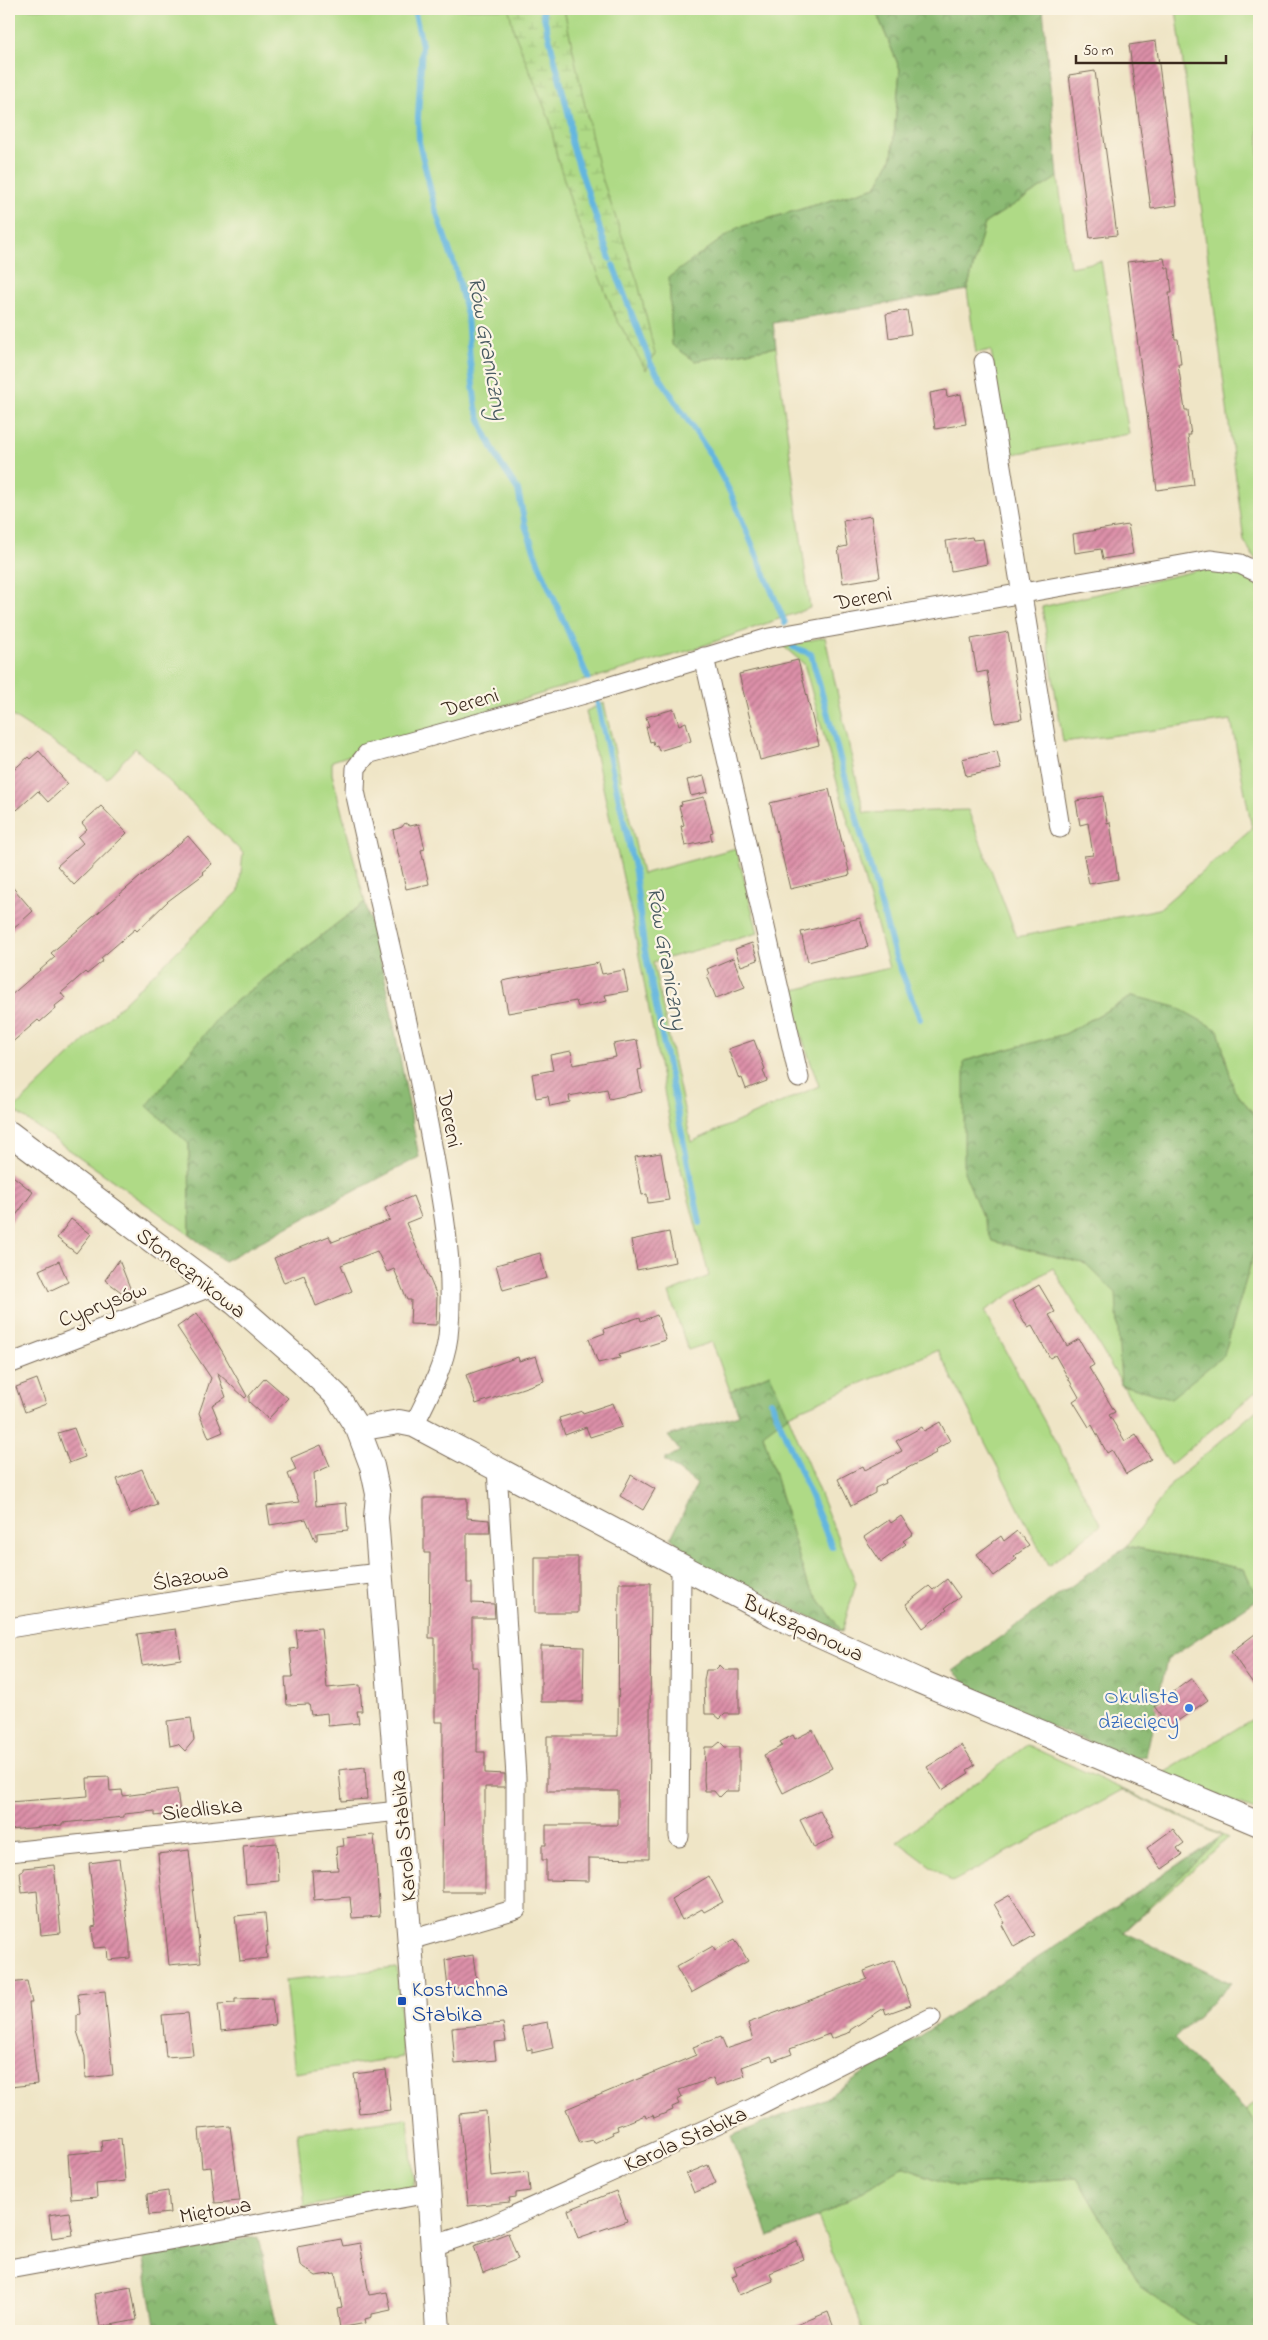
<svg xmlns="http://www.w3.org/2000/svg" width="1268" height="2340" viewBox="0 0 1268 2340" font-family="'Indie Flower',sans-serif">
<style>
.green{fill:#afda86;stroke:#758252}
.forest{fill:url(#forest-crowns);stroke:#637248}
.wetland{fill:url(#wetland-marsh);stroke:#758252}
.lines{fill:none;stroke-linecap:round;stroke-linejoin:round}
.stream{stroke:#64b6df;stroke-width:6}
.building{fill:url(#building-hatch)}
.minor-casing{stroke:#7a6b59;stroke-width:21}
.tertiary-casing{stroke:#7a6b59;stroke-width:26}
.minor{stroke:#fff;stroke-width:19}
.tertiary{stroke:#fff;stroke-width:24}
.shop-dot{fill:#3f7fe0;stroke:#fcf5e5;stroke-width:2}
.transit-dot{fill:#1a4fb4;stroke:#fcf5e5;stroke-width:2}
.labels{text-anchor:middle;stroke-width:4.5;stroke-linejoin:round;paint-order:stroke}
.street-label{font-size:22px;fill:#3b2a1e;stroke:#fcf5e5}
.shop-label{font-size:22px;fill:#366cbe;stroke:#fcf5e5;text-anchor:end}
.transit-label{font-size:22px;fill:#164399;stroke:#fcf5e5;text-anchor:start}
.water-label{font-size:24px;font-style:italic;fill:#495b62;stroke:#fcf5e5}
</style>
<defs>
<pattern id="forest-crowns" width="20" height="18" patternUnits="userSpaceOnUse" patternTransform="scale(1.25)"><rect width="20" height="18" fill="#8bba73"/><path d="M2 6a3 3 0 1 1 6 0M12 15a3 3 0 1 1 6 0" fill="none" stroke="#73975e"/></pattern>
<pattern id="wetland-marsh" width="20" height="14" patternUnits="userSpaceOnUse" patternTransform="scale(1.25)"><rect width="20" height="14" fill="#afda86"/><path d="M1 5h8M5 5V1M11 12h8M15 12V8" fill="none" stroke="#97bb73"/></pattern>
<pattern id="building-hatch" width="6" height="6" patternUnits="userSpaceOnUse" patternTransform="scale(1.25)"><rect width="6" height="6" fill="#dc90a9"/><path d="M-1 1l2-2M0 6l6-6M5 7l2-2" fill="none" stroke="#b47689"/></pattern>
</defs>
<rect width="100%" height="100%" fill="#fcf5e5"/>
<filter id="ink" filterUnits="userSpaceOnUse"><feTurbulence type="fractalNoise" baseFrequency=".02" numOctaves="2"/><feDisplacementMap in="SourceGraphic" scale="10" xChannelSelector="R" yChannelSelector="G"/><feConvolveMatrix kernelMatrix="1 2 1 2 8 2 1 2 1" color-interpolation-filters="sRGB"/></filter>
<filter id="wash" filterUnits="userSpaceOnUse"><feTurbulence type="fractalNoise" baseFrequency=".0096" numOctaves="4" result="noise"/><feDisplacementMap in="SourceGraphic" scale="20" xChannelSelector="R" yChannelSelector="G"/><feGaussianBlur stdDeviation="1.12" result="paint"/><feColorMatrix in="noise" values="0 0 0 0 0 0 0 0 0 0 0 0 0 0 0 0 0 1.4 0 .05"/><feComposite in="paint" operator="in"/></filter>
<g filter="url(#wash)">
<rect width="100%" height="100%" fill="#efe5c6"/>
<!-- green -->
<path class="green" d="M 9,9 L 875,9 L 900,69 L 892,157 L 876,187 L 737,228 L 695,361 L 776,347 L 810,608 L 691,650 L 562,687 L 332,761 L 332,774 L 365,902 L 223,1011 L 189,1144 L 190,1235 L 13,1110 L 239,891 L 243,853 L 135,748 L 107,778 L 9,714 Z
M 1176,9 L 1259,9 L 1259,565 L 1244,541 Z
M 1058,177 L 1070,267 L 1101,261 L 1129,434 L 1007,455 L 991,350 L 976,353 L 967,290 L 985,223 Z
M 1207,568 L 1236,571 L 1259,587 L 1259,1120 L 1234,1090 L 1218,1030 L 1133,996 L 1065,1034 L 964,1061 L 992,1241 L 1086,1264 L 1117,1293 L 1121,1385 L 1224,1355 L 1259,1235 L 1259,1389 L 1170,1465 L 1053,1268 L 984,1311 L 1101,1525 L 1048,1566 L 938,1350 L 788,1415 L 856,1583 L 842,1632 L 806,1581 L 763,1434 L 770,1374 L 730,1391 L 712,1342 L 688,1350 L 669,1293 L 709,1276 L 673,1139 L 632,918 L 586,711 L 604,703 L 642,874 L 736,848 L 758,933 L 653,962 L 691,1142 L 819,1086 L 786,992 L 889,968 L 804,664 L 783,646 L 825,637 L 864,813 L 968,810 L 1017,937 L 1159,909 L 1252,829 L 1231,720 L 1063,742 L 1042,607 Z
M 1259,1408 L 1259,1598 L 1258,1599 L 1244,1569 L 1127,1546 L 1173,1482 Z
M 1259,1715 L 1259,1812 L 1162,1774 Z
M 1027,1745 L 1228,1838 L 1124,1932 L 1222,1836 L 1122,1790 L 952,1882 L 897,1841 Z
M 397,1968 L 403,2057 L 295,2073 L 285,1980 Z
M 1259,2099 L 1259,2131 L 1246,2111 Z
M 408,2118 L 414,2186 L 305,2207 L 297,2132 Z
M 902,2167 L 955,2186 L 1077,2178 L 1142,2288 L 1204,2331 L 864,2331 L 818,2217 Z"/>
<!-- forest -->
<path class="forest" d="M 875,9 L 1043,9 L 1058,177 L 985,223 L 967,290 L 773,323 L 776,347 L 695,361 L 672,345 L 669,277 L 737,228 L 876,187 L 892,157 L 900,69 Z
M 365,902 L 385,979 L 419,1157 L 224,1261 L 190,1235 L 189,1144 L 147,1106 L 223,1011 Z
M 1133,996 L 1176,1007 L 1218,1030 L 1234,1090 L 1259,1120 L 1259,1235 L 1224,1355 L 1171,1398 L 1121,1385 L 1116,1293 L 1086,1264 L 992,1241 L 964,1172 L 964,1061 L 1065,1034 Z
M 770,1374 L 788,1415 L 763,1434 L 806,1581 L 842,1632 L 700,1564 L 671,1538 L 697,1484 L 664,1460 L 680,1451 L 668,1436 L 739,1415 L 730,1391 Z
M 1127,1546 L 1244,1569 L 1258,1599 L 1167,1660 L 1146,1756 L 1127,1758 L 985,1699 L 953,1671 Z
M 1222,1836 L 1124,1932 L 1231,1983 L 1174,2039 L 1246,2111 L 1259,2131 L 1259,2328 L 1251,2331 L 1204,2331 L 1142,2288 L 1077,2178 L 955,2186 L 902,2167 L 818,2217 L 769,2236 L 731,2136 L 824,2099 Z
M 258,2237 L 278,2331 L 156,2331 L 143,2254 Z"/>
<!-- wetland -->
<path class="wetland" d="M 509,9 L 564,9 L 598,166 L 638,283 L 655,354 L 646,370 L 615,316 L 574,212 L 557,157 L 550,121 L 514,32 Z"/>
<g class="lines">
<!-- stream -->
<path class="stream" d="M 414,9 L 422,45 L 418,117 L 419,142 L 435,208 L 455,267 L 467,315 L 470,361 L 476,408 L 485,433 L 500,463 L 518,490 L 525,525 L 539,564 L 588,678
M 542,9 L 570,120 L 571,142 L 610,259
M 613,265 L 651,364 L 710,454 L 731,494 L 785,623
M 793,647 L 811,654 L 894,952 L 920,1019
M 597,701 L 635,872 L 644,947 L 700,1223
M 771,1401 L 832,1547"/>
</g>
<g id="blocks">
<!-- building -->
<path class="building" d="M 1156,41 L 1177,205 L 1151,209 L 1129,45 Z
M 1095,71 L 1117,235 L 1090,238 L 1069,75 Z
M 1164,258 L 1166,268 L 1169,268 L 1172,293 L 1169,293 L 1170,304 L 1175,339 L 1178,339 L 1181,364 L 1178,364 L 1185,410 L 1188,410 L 1189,422 L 1191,435 L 1188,435 L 1194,485 L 1157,490 L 1127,262 Z
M 907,310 L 911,334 L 889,338 L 886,314 Z
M 946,390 L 947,397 L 961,394 L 966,424 L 935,429 L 930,393 Z
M 871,516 L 880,577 L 843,583 L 838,548 L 847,546 L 843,521 Z
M 1128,525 L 1133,554 L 1103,559 L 1101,549 L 1075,553 L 1073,534 Z
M 972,537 L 973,540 L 983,539 L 987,564 L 951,571 L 946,541 Z
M 1008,632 L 1022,719 L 995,723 L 987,671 L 977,673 L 971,639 Z
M 798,660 L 819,745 L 760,760 L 739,674 Z
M 674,709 L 679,725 L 686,722 L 691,741 L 659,751 L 657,745 L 654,746 L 653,741 L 650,742 L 646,727 L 649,726 L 646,717 Z
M 39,751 L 68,784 L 48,802 L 38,791 L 17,810 L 9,801 L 9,774 L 28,757 L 30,759 Z
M 997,751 L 1001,769 L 966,776 L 962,759 Z
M 704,776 L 708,792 L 691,796 L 687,780 Z
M 829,789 L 850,875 L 790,889 L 770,803 Z
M 1103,796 L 1107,823 L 1110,822 L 1118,879 L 1089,884 L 1084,856 L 1093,855 L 1088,823 L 1080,825 L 1076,801 Z
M 704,797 L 713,832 L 710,833 L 712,840 L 685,846 L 681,826 L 684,825 L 679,806 L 682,805 L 681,802 Z
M 101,806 L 127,833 L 74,885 L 57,866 L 83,843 L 78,837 L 87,829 L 82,823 Z
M 405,823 L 410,826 L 419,824 L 425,849 L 421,850 L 429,884 L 406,889 L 393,830 L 402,827 Z
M 188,836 L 212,864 L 202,872 L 204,874 L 168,901 L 137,931 L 135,929 L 101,958 L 103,961 L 87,974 L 85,972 L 61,993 L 65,998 L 55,1006 L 56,1008 L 40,1022 L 38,1020 L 9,1045 L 9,997 L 55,957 L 51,953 Z
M 9,883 L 33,911 L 9,933 Z
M 860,918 L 868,947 L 808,962 L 801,932 Z
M 752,943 L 758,960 L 741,966 L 735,949 Z
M 733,958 L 745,987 L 716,998 L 707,975 L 709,974 L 707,969 Z
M 599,963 L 602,974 L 624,970 L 628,991 L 605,995 L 607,1001 L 578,1007 L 576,1001 L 508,1013 L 502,981 Z
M 637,1040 L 642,1069 L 638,1070 L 642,1092 L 609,1099 L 607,1089 L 569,1096 L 570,1102 L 550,1106 L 548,1096 L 536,1098 L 532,1074 L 553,1070 L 550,1055 L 571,1051 L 573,1065 L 616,1057 L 613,1044 Z
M 754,1040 L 765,1069 L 763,1070 L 767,1081 L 746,1089 L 742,1078 L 739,1079 L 728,1049 Z
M 661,1153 L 669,1200 L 648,1203 L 647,1194 L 642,1195 L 635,1157 Z
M 9,1173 L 33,1192 L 9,1225 Z
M 413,1196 L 421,1217 L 406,1223 L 437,1296 L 436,1325 L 410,1324 L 411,1300 L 407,1300 L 394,1269 L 387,1272 L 377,1251 L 341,1265 L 352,1291 L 316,1306 L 304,1275 L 284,1283 L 274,1258 L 329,1236 L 332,1242 L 390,1220 L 385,1208 Z
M 71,1219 L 91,1234 L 76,1253 L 57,1238 Z
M 669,1232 L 675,1262 L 637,1270 L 631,1240 Z
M 540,1253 L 547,1278 L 503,1290 L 496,1265 Z
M 119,1260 L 136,1303 L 105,1280 Z
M 59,1261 L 68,1282 L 49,1291 L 39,1270 Z
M 1039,1285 L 1055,1312 L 1049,1315 L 1067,1346 L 1079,1339 L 1094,1365 L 1089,1368 L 1115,1412 L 1109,1415 L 1125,1441 L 1136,1434 L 1151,1459 L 1126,1474 L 1112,1450 L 1107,1453 L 1092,1425 L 1089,1427 L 1073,1401 L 1079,1397 L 1055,1355 L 1050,1358 L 1032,1326 L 1028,1328 L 1012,1301 Z
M 197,1313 L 222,1351 L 247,1396 L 245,1398 L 217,1372 L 226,1397 L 212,1405 L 223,1432 L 209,1438 L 199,1413 L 211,1378 L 177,1327 Z
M 657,1315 L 666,1340 L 619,1355 L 620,1358 L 598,1363 L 589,1339 L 605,1333 L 604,1329 L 640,1317 L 641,1321 Z
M 536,1356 L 544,1381 L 476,1404 L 466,1375 L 518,1357 L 519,1361 Z
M 265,1378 L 288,1398 L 268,1419 L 249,1402 L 249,1396 Z
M 37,1379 L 46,1404 L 25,1412 L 16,1387 Z
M 613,1403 L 622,1427 L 590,1437 L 586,1427 L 565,1435 L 559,1418 L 582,1411 L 583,1413 Z
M 940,1422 L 950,1441 L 935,1450 L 936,1453 L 885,1480 L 886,1483 L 875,1488 L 875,1493 L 851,1506 L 838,1479 L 863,1466 L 865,1470 L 902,1451 L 896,1441 L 922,1427 L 924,1431 Z
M 74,1428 L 85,1457 L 69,1463 L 58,1433 Z
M 321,1445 L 330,1466 L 314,1473 L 316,1506 L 346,1503 L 348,1530 L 317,1533 L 317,1540 L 315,1540 L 306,1519 L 270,1525 L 267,1506 L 299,1502 L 288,1474 L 296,1470 L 291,1458 Z
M 142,1469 L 157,1504 L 130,1514 L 117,1479 Z
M 631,1475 L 655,1489 L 643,1510 L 620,1496 Z
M 424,1498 L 467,1498 L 467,1518 L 489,1520 L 490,1533 L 467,1533 L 467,1583 L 472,1583 L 472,1603 L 494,1604 L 495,1618 L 472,1618 L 472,1667 L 478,1667 L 477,1752 L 485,1752 L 485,1773 L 505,1774 L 505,1787 L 485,1787 L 485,1892 L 442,1892 L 443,1722 L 435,1722 L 435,1638 L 429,1638 L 430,1553 L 424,1553 Z
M 901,1516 L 913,1534 L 903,1541 L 906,1544 L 881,1562 L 864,1537 L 889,1520 L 891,1523 Z
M 1017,1531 L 1029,1546 L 1014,1556 L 1017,1559 L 994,1576 L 977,1554 L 1001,1536 L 1004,1541 Z
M 535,1557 L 578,1557 L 578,1613 L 535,1613 Z
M 947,1579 L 960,1597 L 945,1608 L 947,1610 L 923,1628 L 906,1604 L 929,1586 L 933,1590 Z
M 619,1583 L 651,1583 L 649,1859 L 589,1858 L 589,1881 L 546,1880 L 546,1860 L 542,1860 L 542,1845 L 546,1845 L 546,1825 L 618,1825 L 618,1791 L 547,1791 L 547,1736 L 618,1736 Z
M 321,1628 L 327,1688 L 360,1685 L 362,1711 L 357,1711 L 359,1723 L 328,1726 L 327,1713 L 311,1715 L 309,1704 L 287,1705 L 285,1677 L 293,1677 L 290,1649 L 298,1648 L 296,1630 Z
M 176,1629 L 181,1659 L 142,1665 L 137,1634 Z
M 1259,1631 L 1259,1692 L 1231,1652 Z
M 541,1646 L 584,1647 L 583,1702 L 541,1702 Z
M 720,1665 L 725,1670 L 739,1670 L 739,1714 L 725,1714 L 720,1719 L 714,1714 L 705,1714 L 704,1681 L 706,1670 L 715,1670 Z
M 1192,1678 L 1208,1700 L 1169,1727 L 1154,1706 Z
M 191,1718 L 194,1740 L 185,1751 L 178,1744 L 170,1746 L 167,1721 Z
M 813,1730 L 832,1768 L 783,1793 L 764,1755 L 782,1746 L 780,1742 L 793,1735 L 795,1739 Z
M 720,1742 L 725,1747 L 739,1747 L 739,1791 L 725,1791 L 719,1797 L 714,1791 L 705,1791 L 704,1780 L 705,1747 L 714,1747 Z
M 962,1745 L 975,1765 L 967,1770 L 969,1773 L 942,1790 L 927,1767 Z
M 365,1767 L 367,1799 L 342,1801 L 339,1770 Z
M 109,1777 L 110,1791 L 122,1790 L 123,1796 L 177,1789 L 180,1813 L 155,1816 L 155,1811 L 124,1814 L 124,1817 L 62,1823 L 62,1825 L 9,1830 L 9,1802 L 88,1796 L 87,1778 Z
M 820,1811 L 834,1838 L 814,1848 L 800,1820 Z
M 1173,1829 L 1184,1843 L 1177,1848 L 1182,1855 L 1162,1869 L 1147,1848 Z
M 374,1835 L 380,1916 L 352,1918 L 350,1897 L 314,1900 L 312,1871 L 338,1870 L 336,1847 L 344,1846 L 343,1838 Z
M 277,1843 L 279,1881 L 246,1884 L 243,1846 Z
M 189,1850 L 201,1962 L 169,1965 L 158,1854 Z
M 119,1859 L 130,1944 L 130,1958 L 108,1960 L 107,1947 L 94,1948 L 92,1927 L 96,1926 L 89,1863 Z
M 54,1865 L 61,1933 L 41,1935 L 37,1891 L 22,1893 L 20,1871 L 23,1871 L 23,1868 Z
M 709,1876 L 723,1902 L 704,1912 L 702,1909 L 682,1920 L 671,1899 Z
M 1010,1895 L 1035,1935 L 1014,1947 L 1002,1925 L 1005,1923 L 994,1904 Z
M 265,1913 L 268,1946 L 266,1946 L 267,1958 L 240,1961 L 235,1916 Z
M 735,1939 L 748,1961 L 691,1993 L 676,1967 L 713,1946 L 715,1950 Z
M 473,1955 L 477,1985 L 448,1989 L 445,1960 Z
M 894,1960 L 911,2005 L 886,2014 L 884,2008 L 850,2030 L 851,2032 L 831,2039 L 829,2034 L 790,2049 L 792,2054 L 773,2061 L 771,2056 L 742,2067 L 745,2076 L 716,2086 L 713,2078 L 679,2090 L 682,2097 L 677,2100 L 679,2104 L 672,2107 L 673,2110 L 654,2118 L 653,2115 L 646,2118 L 645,2115 L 631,2121 L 617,2126 L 618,2130 L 612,2132 L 613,2134 L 594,2143 L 593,2140 L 580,2143 L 566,2109 L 696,2055 L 693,2047 L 720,2037 L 725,2049 L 753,2040 L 748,2023 L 867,1979 L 864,1971 Z
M 27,1981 L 32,2003 L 29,2003 L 37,2084 L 10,2087 L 9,1983 Z
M 105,1991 L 113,2075 L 86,2078 L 85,2056 L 77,2031 L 77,2015 L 80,2014 L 78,1994 Z
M 272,1998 L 275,2025 L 221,2031 L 218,2004 L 235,2003 L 235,1999 Z
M 188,2013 L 193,2055 L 166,2057 L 162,2015 Z
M 548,2022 L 553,2048 L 532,2053 L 532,2049 L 527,2050 L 522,2027 Z
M 503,2023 L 506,2041 L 494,2042 L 496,2060 L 455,2064 L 452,2028 Z
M 386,2070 L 391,2110 L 359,2113 L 354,2074 Z
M 486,2111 L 491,2176 L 528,2172 L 530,2191 L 516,2193 L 516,2197 L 509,2198 L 510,2202 L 468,2206 L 459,2114 Z
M 230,2126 L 240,2201 L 215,2203 L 211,2167 L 202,2168 L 199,2129 Z
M 121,2138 L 125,2181 L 96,2184 L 97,2197 L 71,2199 L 68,2154 L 102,2151 L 101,2140 Z
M 708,2165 L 716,2183 L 694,2193 L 686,2174 Z
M 168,2191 L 170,2213 L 149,2215 L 147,2194 Z
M 616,2191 L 627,2221 L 578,2238 L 568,2210 Z
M 69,2212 L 73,2235 L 52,2238 L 49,2215 Z
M 508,2233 L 518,2259 L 483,2273 L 474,2246 Z
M 341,2239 L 343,2246 L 360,2243 L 369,2295 L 387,2292 L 391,2310 L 372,2314 L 372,2317 L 365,2319 L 366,2323 L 340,2328 L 337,2309 L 342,2308 L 335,2273 L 316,2276 L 300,2265 L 297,2247 Z
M 797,2241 L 804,2259 L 770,2273 L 773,2281 L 739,2295 L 732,2277 L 737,2275 L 734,2267 Z
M 131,2287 L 137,2320 L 100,2327 L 94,2294 Z
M 828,2312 L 834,2328 L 825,2331 L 782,2331 Z"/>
</g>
</g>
<g filter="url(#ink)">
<use href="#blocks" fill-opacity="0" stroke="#7a6b59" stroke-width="1"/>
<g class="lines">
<defs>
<path id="minor" d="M 984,362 L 1060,828
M 704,657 L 799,1078
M 9,1364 L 213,1286
M 414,1425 C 427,1398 444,1368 448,1337 C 456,1266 441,1194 428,1124 C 407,1012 379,902 355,791 L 356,768 L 367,754 L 588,693 L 769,638 L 1210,560 L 1240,564 L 1259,573
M 9,1628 L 283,1584 L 380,1573
M 679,1837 L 681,1568
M 9,1852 L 399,1811
M 410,1940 L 516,1909 L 516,1777 L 497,1469
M 433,2246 L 486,2228 L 751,2109 L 931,2018
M 9,2269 L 429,2193"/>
<path id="tertiary" d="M 9,1133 L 235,1303 L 301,1361 L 337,1396 L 358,1429 L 372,1466 L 378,1494 L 376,1518 L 428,2170 L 438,2331
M 358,1429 L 399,1422 L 414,1425 L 774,1615 L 919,1681 L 1259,1824"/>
</defs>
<!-- minor casing -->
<use href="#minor" class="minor-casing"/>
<!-- tertiary casing -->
<use href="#tertiary" class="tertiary-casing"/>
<!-- minor -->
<use href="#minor" class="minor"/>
<!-- tertiary -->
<use href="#tertiary" class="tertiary"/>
</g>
</g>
<!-- markers -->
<circle class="shop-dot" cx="1189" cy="1708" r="5"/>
<rect class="transit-dot" x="397" y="1996" width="10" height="10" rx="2.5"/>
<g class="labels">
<!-- street labels -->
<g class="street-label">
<text transform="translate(863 597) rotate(-10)" y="8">Dereni</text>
<text transform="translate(470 701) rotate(-16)" y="8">Dereni</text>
<text transform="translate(451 1119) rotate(79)" y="8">Dereni</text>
<text transform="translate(192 1272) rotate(38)" y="8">Słonecznikowa</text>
<text transform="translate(102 1303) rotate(-21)" y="8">Cyprysów</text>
<text transform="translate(190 1576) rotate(-10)" y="8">Ślazowa</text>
<text transform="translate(804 1627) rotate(25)" y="8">Bukszpanowa</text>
<text transform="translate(202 1808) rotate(-6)" y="8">Siedliska</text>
<text transform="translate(402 1836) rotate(-95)" y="8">Karola Stabika</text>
<text transform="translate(685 2138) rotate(-24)" y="8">Karola Stabika</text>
<text transform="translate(215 2209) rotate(-10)" y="8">Miętowa</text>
</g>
<!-- shop labels -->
<g class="shop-label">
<text x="1179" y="1703">Okulista<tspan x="1179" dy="25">dziecięcy</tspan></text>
</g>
<!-- transit labels -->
<g class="transit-label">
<text x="412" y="1996">Kostuchna<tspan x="412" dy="25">Stabika</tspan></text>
</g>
<!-- water labels -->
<g class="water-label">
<text transform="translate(489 348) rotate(80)" y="8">Rów Graniczny</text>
<text transform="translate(668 958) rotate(80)" y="8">Rów Graniczny</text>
</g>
</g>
<!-- margin -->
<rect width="1268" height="2340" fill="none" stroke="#fcf5e5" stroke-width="30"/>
<!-- scale -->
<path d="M1076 55v8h150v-8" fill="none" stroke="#3b2a1e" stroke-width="2.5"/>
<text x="1083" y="55" font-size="15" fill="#3b2a1e" stroke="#fcf5e5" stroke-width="4" paint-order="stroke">50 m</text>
</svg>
